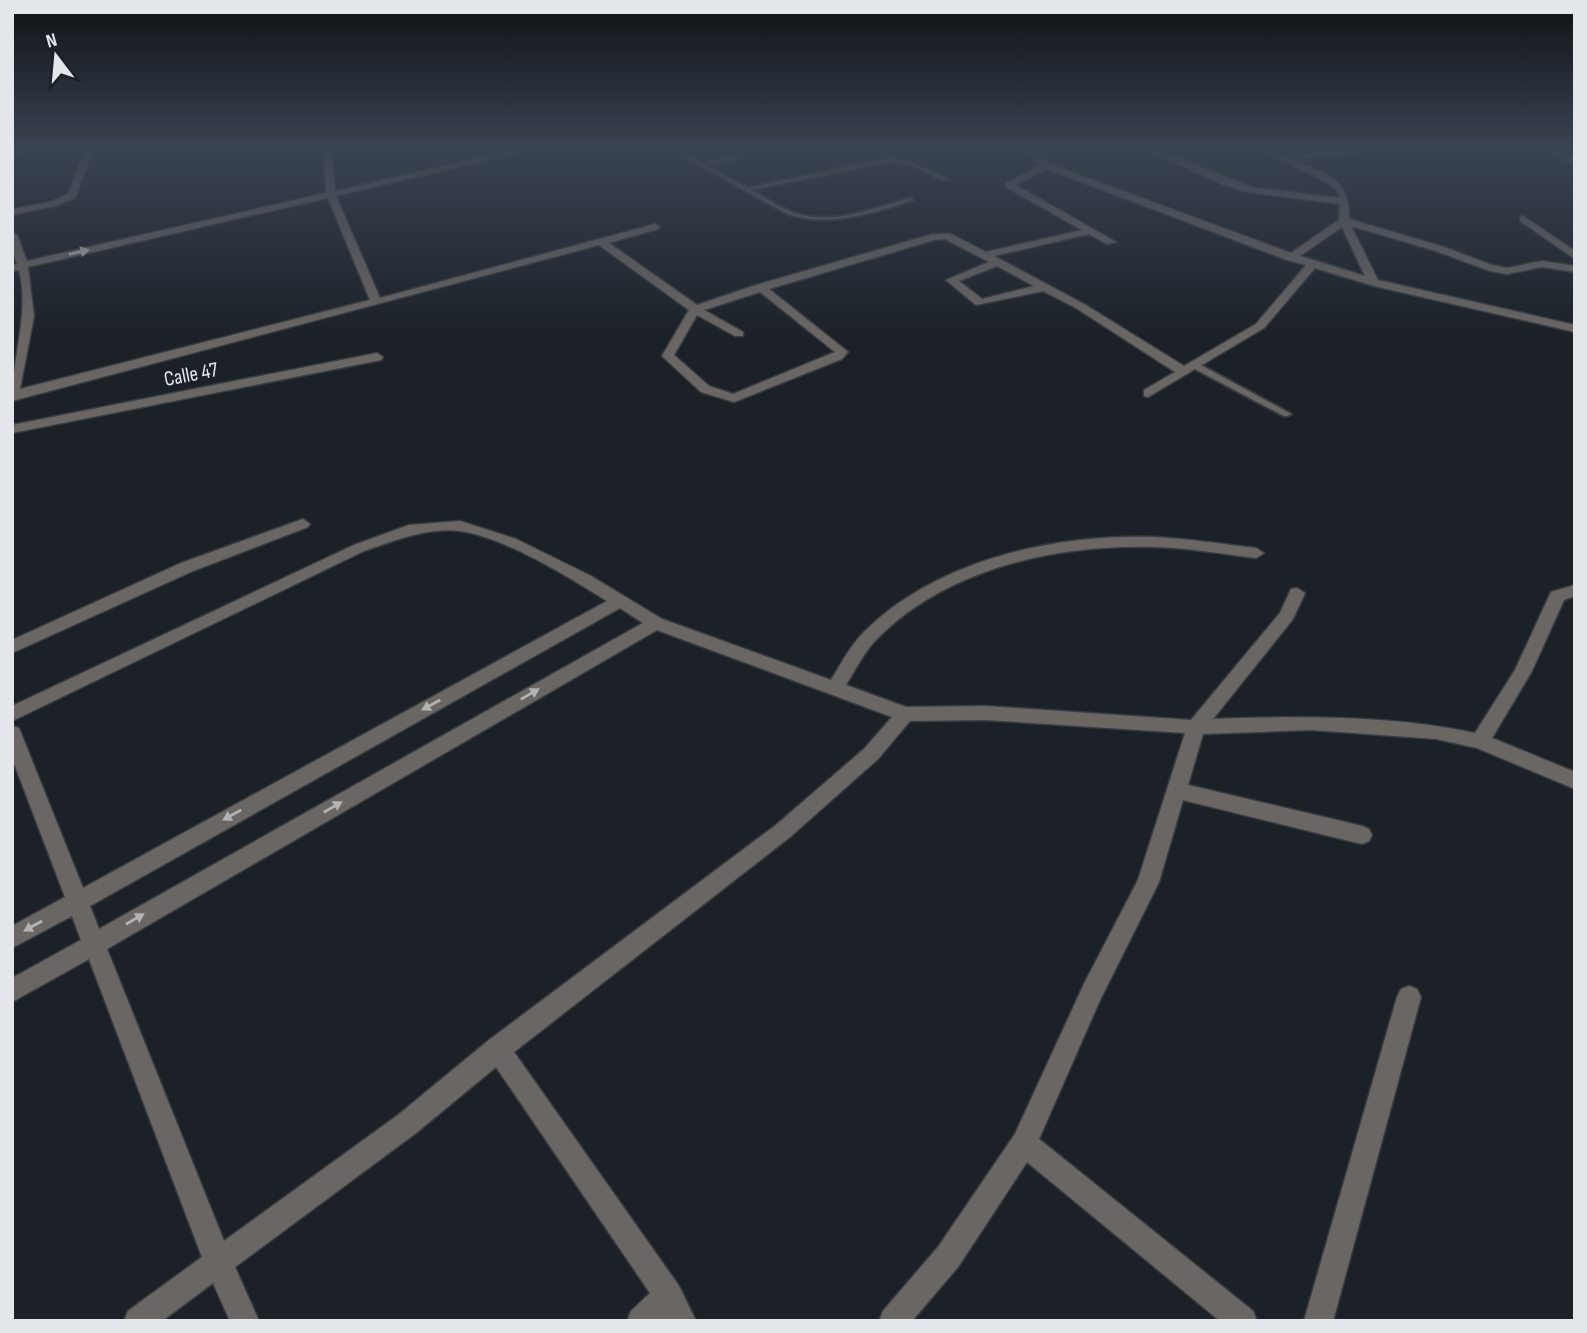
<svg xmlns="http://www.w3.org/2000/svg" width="1587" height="1333" viewBox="0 0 1587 1333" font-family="'Sofia Sans Condensed',sans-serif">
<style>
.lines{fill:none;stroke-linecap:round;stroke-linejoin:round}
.service-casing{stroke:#383d42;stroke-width:4}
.minor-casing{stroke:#383d42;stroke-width:3}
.service{fill:#6a6664;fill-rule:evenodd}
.minor{fill:#6a6664;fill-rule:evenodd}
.oneway{fill:#b3b3b4}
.labels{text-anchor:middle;stroke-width:5;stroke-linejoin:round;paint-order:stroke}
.far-street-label{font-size:21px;fill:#e3e6ea;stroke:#1c2127}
</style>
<rect width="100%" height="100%" fill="#1c2127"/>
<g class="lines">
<defs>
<path id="service" d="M 671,149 L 677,149 L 701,163 L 743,155 L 743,157 L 706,165 L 747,188 L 889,158 L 909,161 L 947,179 L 942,180 L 906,163 L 889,162 L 751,190 C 764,197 777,206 790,211 C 828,228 873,208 910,198 L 913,200 C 903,204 891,207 881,210 C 847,219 821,224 787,214 Z
M 1193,364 L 1199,364 L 1291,414 L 1287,416 L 1284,416 L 1193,368 Z"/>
<path id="minor" d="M 12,149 L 43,149 L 12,155 Z
M 85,149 L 93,149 L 75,198 L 55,206 L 12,215 L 12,209 L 50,202 L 68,194 Z
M 323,149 L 331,149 L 335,191 L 518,149 L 534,149 L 336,196 L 380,298 L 655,224 L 660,227 L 658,229 L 609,243 L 697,305 L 756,285 L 933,234 L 951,234 L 986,252 L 1082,230 L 1006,187 L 1006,183 L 1041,165 L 1024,149 L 1033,149 L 1050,164 L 1291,253 L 1339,220 L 1340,204 L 1247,192 L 1221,184 L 1145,149 L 1157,149 L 1251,187 L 1339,198 L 1337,191 L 1328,183 L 1260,149 L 1271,149 L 1282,155 L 1399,149 L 1292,159 C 1324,174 1351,177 1349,219 L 1444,247 L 1492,265 L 1507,268 L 1542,261 L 1575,266 L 1575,272 L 1542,267 L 1507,274 L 1490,271 L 1436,251 L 1351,226 L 1378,280 L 1575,325 L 1575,332 L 1374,286 L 1315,268 L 1264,328 L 1148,397 L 1144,396 L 1144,390 L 1175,372 L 1076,308 L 1043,291 L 976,305 L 946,280 L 989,262 L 945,239 L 934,240 L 769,289 L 848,352 L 842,359 L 734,402 L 701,392 L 662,356 L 689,310 L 599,245 L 12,401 C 12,356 30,314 19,270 L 12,271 L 12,265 L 17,264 L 12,249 L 12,232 L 17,235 L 27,261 L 326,193 ZM 1047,169 L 1287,260 L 1306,265 L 1256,324 L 1184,366 L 1084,304 L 994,256 L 1089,234 L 1107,244 L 1116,242 L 1016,185 ZM 328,198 L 370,300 L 20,389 L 34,316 L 28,267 ZM 1342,227 L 1365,276 L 1300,256 ZM 997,266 L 1034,286 L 982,299 L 959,281 ZM 760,292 L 835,352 L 733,394 L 709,386 L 674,355 L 697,315 L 735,336 L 743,336 L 743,332 L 704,310 Z
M 1541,149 L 1553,149 L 1575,158 L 1575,164 Z
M 1523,216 L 1575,251 L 1575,259 L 1520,221 L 1520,217 Z
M 377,353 L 383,357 L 381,360 L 12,433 L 12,425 Z
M 303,519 L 310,524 L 308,527 L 193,571 L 12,653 L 12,640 L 181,563 Z
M 460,521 L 516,539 L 591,576 L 662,619 L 831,680 C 841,664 850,646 864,632 C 938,559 1055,534 1155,537 C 1189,539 1223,544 1256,548 L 1264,553 L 1256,558 C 1223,554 1189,548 1155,547 C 1058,544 945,568 875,641 C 863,654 855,670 846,685 L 906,707 L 986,706 L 1191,720 L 1280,613 L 1291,589 L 1297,588 L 1305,593 L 1293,619 L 1213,719 C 1301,716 1389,715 1475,733 L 1515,670 L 1551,592 L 1575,585 L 1575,596 L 1564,600 L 1532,671 L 1492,738 L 1575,772 L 1575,789 L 1477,748 L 1436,739 L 1312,730 L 1203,734 L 1188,785 L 1362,826 L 1369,829 L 1372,835 L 1369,841 L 1362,844 L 1183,800 L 1159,882 L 1100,1000 L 1039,1139 L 1253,1311 L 1257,1321 L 1220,1321 L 1027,1162 L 958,1267 L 912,1321 L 879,1321 L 883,1311 L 938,1247 L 1015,1134 L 1084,984 L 1138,880 L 1185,733 L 986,720 L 910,721 L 878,759 L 790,837 L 514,1052 L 679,1286 L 696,1321 L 627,1321 L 631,1311 L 650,1293 L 496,1067 L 416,1133 L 235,1267 L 259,1321 L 230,1321 L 213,1283 L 162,1321 L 124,1321 L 128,1311 L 202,1257 L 89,959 L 12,1002 L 12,978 L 81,940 L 72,916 L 12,948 L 12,926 L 65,897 L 12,758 L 12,726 L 19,728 L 83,888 L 607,601 C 569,577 504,537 460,531 C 427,527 394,541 364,551 L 12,721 L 12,706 L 354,545 L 409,525 ZM 620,608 L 643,623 L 99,929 L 90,906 ZM 657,630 L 892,717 L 864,749 L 776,825 L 489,1040 L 398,1115 L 224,1241 L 107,949 Z
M 1409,986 L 1417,989 L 1421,997 L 1333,1321 L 1304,1321 L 1397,997 L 1401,989 Z"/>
</defs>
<!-- service casing -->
<use href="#service" class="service-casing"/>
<!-- minor casing -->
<use href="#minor" class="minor-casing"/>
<!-- service -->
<use href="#service" class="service"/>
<!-- minor -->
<use href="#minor" class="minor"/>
</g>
<!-- one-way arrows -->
<defs><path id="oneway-solid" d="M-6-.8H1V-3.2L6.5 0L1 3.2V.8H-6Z" transform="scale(1.75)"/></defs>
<g class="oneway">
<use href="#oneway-solid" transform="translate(79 252) rotate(-13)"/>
<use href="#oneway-solid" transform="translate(530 694) rotate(-30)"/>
<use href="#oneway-solid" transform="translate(431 705) rotate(151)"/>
<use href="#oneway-solid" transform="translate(333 807) rotate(-30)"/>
<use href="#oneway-solid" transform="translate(232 815) rotate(151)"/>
<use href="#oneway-solid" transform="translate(135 919) rotate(-30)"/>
<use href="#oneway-solid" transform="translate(33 926) rotate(151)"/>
</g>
<!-- sky -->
<linearGradient id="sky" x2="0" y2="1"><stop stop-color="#0f1215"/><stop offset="0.44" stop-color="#3a4352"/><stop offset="1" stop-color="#3a4352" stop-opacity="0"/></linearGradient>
<rect width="1587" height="336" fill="url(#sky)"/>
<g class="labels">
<!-- far-street labels -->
<g class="far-street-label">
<text transform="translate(191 374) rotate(-11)" y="7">Calle 47</text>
</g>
</g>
<!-- border -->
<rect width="1587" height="1333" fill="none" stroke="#e3e6ea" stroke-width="28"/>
<!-- north arrow -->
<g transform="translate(56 56) rotate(344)" stroke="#1c2127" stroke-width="5" paint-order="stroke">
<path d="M0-5L12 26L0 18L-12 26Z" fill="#e3e6ea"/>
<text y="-10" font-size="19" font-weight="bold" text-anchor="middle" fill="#e3e6ea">N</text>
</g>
</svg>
